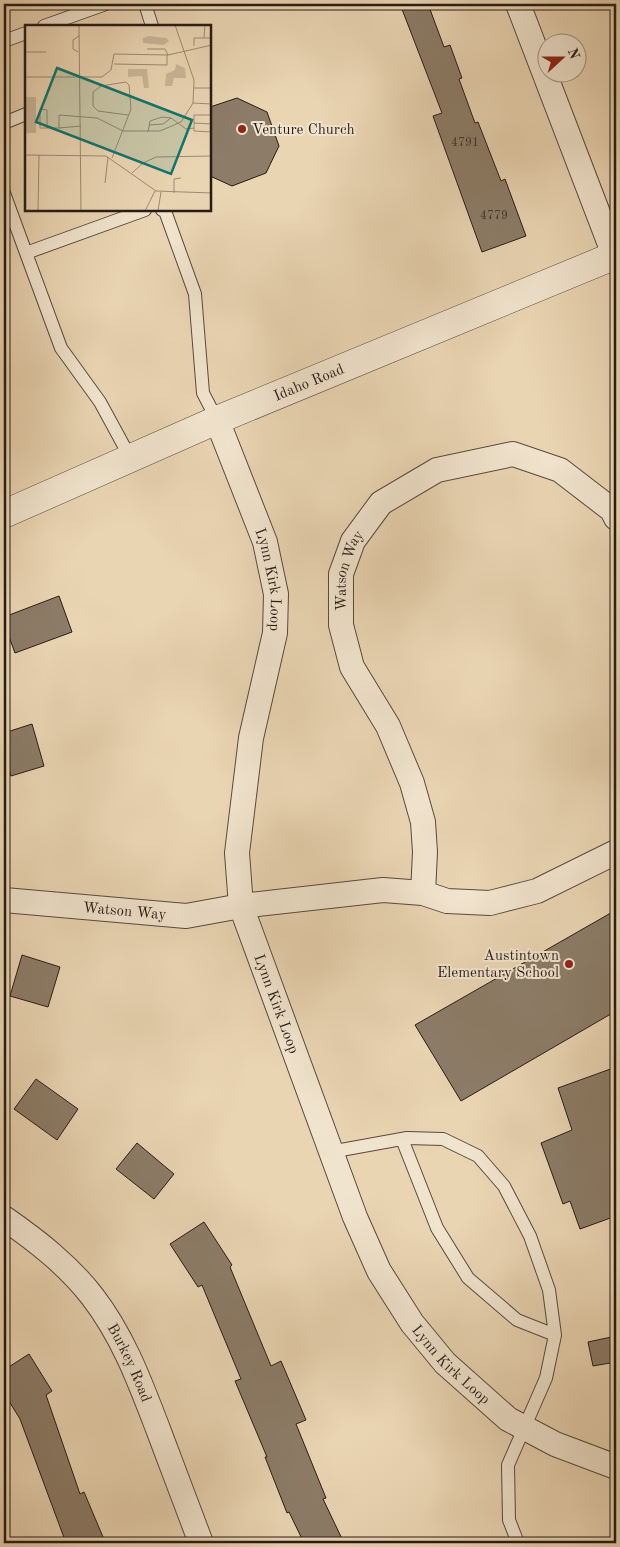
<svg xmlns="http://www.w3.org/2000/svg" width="620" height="1547" viewBox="0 0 620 1547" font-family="'Old Standard TT',serif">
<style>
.building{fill:#8c7c68;stroke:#271c17}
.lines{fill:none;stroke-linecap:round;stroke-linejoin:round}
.service-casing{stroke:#584a3e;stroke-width:14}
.minor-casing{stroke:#584a3e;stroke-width:26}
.tertiary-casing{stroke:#584a3e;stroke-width:29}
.service{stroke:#f1e4ce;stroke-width:12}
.minor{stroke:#f1e4ce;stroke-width:24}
.tertiary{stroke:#f1e4ce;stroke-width:28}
.poi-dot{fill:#8f2418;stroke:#f1e4ce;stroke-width:2}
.labels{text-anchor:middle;stroke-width:4;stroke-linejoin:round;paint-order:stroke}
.number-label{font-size:12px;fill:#40342b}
.poi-label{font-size:15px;fill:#271c17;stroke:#f1e4ce;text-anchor:start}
.street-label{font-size:15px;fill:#271c17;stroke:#f1e4ce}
.inset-road{fill:none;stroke:#9c8b75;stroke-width:1}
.view{fill:#0f766e;fill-opacity:0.15;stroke:#0f766e;stroke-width:2.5}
.inset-edge{fill:none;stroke:#271c17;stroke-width:2.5}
</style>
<rect width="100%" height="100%" fill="#ead5b3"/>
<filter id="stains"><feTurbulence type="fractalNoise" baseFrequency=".004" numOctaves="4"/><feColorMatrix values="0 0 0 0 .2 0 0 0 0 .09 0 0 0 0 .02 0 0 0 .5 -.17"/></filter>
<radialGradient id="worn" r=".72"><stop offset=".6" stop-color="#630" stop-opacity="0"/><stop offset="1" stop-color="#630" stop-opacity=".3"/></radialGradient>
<!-- building -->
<path class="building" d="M 400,4 L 428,4 L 444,47 L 450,45 L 462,78 L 459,79 L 475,123 L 478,122 L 501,181 L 505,179 L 526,236 L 482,252 L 433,116 L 442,113 Z
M 237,98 L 267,112 L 279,146 L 266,173 L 232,186 L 210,176 L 210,107 Z
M 59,596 L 72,632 L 15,653 L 4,623 L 4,617 Z
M 32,724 L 44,766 L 11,776 L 4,751 L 4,733 Z
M 616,910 L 616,1011 L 461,1101 L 415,1025 Z
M 22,955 L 60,967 L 48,1007 L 10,996 Z
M 616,1067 L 616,1216 L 580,1229 L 570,1201 L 563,1204 L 541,1143 L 572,1130 L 558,1088 Z
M 36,1079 L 78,1109 L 57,1140 L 14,1109 Z
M 137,1143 L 174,1174 L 154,1199 L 116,1169 Z
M 204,1222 L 232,1265 L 230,1267 L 271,1366 L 281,1361 L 306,1420 L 296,1424 L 326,1498 L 323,1499 L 344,1543 L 304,1543 L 289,1512 L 287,1513 L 265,1457 L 267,1457 L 235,1381 L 241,1379 L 202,1285 L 198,1287 L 170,1244 Z
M 616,1336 L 616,1362 L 593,1366 L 588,1342 Z
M 29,1354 L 52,1391 L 46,1395 L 80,1494 L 84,1492 L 103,1537 L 88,1543 L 66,1543 L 20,1419 L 4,1393 L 4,1370 Z"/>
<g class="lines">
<defs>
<path id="service" d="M 145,4 L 152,26
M 44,26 L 106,4
M 4,41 L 26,33
M 4,123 L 26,114
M 4,193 L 26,253
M 162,210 L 165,211 L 195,294 L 203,393 L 217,420
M 131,459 L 100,402 L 61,348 L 26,253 L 145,210
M 402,1139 L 437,1228 L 468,1278 L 517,1320 L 555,1335
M 330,1152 L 407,1138 L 443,1139 L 478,1156 L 504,1186 L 530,1236 L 549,1290 L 555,1335 L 546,1378 L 508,1465 L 509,1520 L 518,1543"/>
<g id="minor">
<path d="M 518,4 L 616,260"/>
<path id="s1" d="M 217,420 L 265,542 L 276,594 L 275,633 L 251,738 L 237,853 L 241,906 L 355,1217 L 379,1271 L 412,1323 L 445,1363 L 508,1419 L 555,1444 L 616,1467"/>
<path id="s2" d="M 423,893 L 425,852 L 423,822 L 412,783 L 388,726 L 352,667 L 341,625 L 341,574 L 353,541 L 381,503 L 437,470 L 513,454 L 560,470 L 612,510 L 616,518"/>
<path id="s3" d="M 4,900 L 186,916 L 241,906 L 383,890 L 423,893 L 447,901 L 490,903 L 537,891 L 616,852"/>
<path id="s4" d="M 4,1218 C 37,1241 68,1265 92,1296 C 123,1336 140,1382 158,1429 C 172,1467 187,1505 201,1543"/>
</g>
<g id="tertiary">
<path id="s5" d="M 4,514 L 217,420 L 616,255"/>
</g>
</defs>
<!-- service casing -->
<use href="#service" class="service-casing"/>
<!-- minor casing -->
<use href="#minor" class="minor-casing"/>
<!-- tertiary casing -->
<use href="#tertiary" class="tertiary-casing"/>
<!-- service -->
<use href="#service" class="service"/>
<!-- minor -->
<use href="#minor" class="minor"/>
<!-- tertiary -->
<use href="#tertiary" class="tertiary"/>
</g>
<!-- markers -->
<g class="poi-dot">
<circle cx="242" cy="129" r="5"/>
<circle cx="569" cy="964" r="5"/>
</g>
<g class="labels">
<!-- number labels -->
<g class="number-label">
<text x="465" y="146">4791</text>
<text x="494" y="219">4779</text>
</g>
<!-- poi labels -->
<g class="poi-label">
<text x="252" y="134">Venture Church</text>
<text x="559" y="960" text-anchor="end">Austintown<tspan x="559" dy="17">Elementary School</tspan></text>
</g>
<!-- street labels -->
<g class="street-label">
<text dy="5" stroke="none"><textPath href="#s5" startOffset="332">Idaho Road</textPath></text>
<text dy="5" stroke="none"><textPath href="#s2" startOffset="342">Watson Way</textPath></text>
<text dy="5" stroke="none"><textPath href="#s1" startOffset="169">Lynn Kirk Loop</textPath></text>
<text dy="5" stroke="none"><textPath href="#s3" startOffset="121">Watson Way</textPath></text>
<text dy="5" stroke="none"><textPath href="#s1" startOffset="604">Lynn Kirk Loop</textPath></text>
<text dy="5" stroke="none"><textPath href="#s4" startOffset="195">Burkey Road</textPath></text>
<text dy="5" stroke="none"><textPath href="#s1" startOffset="1009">Lynn Kirk Loop</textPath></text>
</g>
</g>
<!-- overview -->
<g transform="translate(25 25)">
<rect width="186" height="186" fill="#ead5b3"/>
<path d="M 124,11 L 141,13 L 144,16 L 139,20 L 118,18 L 118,13 ZM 151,39 L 160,43 L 161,53 L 149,53 L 147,61 L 140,61 L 141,49 L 150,45 ZM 103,44 L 122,44 L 124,63 L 119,63 L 117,51 L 103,52 ZM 0,72 L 11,72 L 11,108 L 0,108 Z" fill="#c9b698"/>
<path class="inset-road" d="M 54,0 L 56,186M 180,0 L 179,13 L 187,13M 169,21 L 169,13 L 179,13M 122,24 L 140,24 L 143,30M 0,27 L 21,27M 53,27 L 48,24 L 48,15 L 54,11M 89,39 L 142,40 L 142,30M 0,52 L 77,52 L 86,45 L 89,29 L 143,30 L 187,20M 169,63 L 187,63M 168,78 L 187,79M 187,90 L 169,90 L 169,106 L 187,107M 169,98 L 187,99M 124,100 L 138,99 L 146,93M 56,101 L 34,103 L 34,90 L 72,93 L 98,106 L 135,106 L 156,97 L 168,78 L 169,55 L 150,0M 22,103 L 22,85 L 15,84 L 15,103 L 34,103M 123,107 L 125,96 L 137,92 L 146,93 L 161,104 L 169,103M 0,130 L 81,131 L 131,166 L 187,168M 87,133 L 106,84 L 104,60 L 101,57 L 76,61 L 68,67 L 68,81 L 73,86 L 103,90M 107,148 L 118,138 L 131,132 L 187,131M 80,158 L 83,132M 149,168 L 149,154 L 156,153M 13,186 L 14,130M 120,186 L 130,166M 133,186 L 136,167"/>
<path class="view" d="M 32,43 L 167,95 L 146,149 L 11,97 Z"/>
<rect width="186" height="186" class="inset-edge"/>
</g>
<!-- margin -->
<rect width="620" height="1547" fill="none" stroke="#ead5b3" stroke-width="20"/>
<rect x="5" y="5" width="610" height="1537" fill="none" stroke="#271c17" stroke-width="2.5"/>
<rect x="10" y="10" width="600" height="1527" fill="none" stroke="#271c17"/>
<!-- north arrow -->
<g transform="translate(562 58) rotate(69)"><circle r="24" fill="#f1e4ce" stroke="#a09485"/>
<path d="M0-4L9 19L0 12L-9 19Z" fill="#8f2418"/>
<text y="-8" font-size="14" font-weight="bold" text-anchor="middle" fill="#271c17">N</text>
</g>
<rect width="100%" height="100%" filter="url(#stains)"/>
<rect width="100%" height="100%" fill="url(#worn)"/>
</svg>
